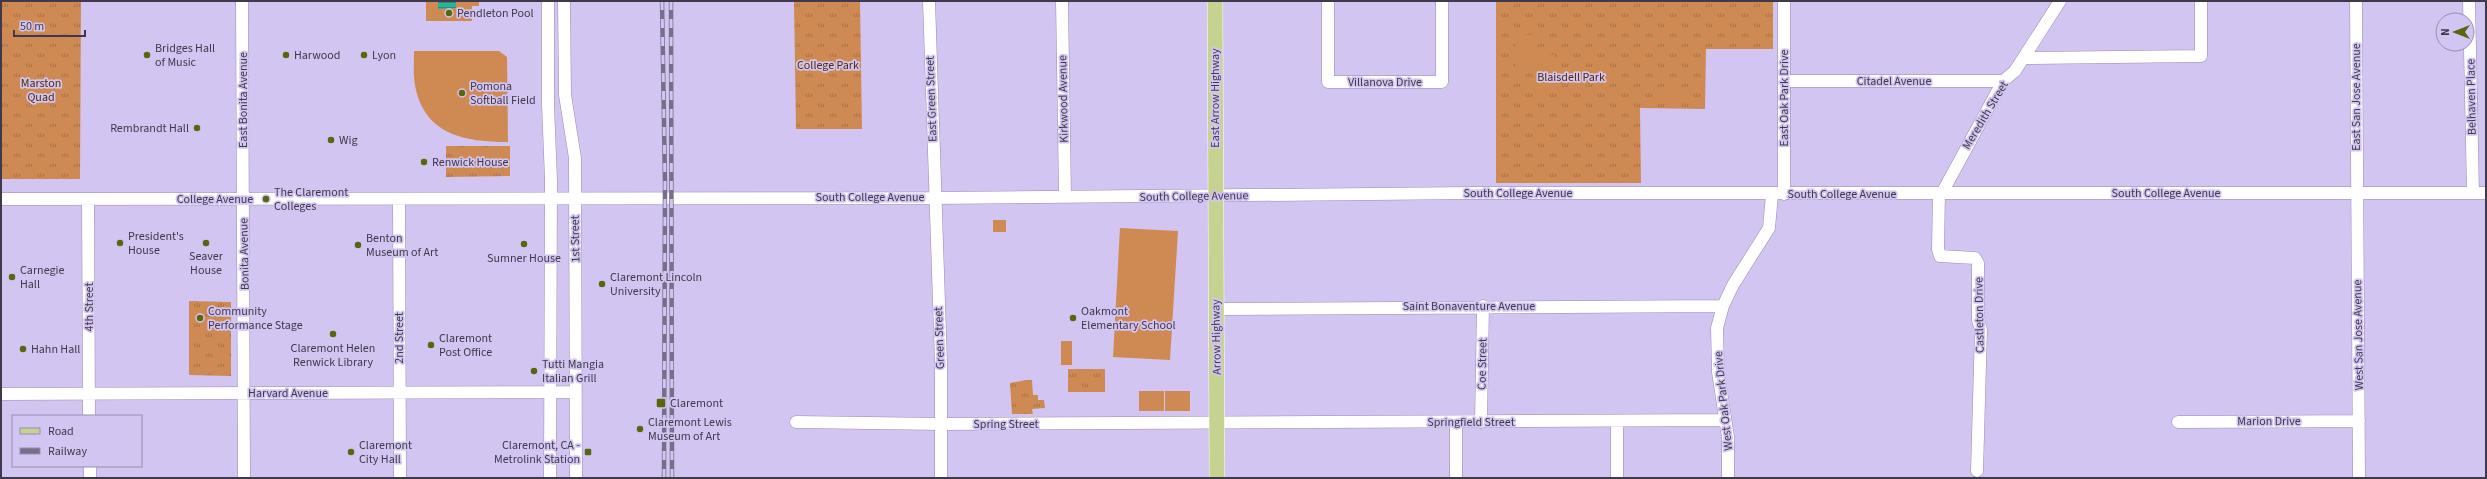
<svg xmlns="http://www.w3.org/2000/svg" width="2487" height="479" viewBox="0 0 2487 479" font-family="'Source Sans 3',sans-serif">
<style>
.grass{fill:url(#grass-tufts)}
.pitch{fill:#ce8a52}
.water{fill:url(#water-rules)}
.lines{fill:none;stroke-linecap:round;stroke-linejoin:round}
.minor-casing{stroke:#978ab3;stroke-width:13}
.major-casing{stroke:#fff;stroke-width:16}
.minor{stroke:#fff;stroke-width:12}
.major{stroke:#c6d390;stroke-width:15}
.rail-casing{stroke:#776e89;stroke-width:4.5}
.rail{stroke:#d3c5f1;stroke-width:3;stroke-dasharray:9;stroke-linecap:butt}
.poi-dot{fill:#58670e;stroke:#d3c5f1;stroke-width:1.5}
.labels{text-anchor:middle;stroke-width:3.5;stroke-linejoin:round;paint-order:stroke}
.poi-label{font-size:12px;fill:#3f394b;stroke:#d3c5f1;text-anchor:start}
.park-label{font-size:12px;fill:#4f2b09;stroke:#d3c5f1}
.street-label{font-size:12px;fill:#3f394b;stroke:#d3c5f1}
</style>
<defs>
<pattern id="grass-tufts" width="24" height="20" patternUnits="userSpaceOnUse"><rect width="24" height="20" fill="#ce8a52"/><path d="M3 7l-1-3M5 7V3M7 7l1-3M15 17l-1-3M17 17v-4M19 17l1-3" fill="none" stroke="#a97246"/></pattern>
<pattern id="water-rules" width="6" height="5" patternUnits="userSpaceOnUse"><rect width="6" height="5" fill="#2bb19c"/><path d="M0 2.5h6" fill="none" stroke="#269181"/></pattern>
</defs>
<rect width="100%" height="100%" fill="#d3c5f1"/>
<!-- grass -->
<path class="grass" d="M 1,1 L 81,1 L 80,179 L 1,179 Z
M 794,1 L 860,1 L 862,129 L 796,129 Z
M 1496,1 L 1773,1 L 1773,49 L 1706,49 L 1705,109 L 1640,108 L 1641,183 L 1496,183 Z
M 446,146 L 510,146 L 510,176 L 446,177 Z
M 993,220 L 1006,220 L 1006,232 L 993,232 Z
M 189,301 L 231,302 L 231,376 L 189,375 Z
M 1068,369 L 1105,369 L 1105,392 L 1068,392 Z
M 1026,380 L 1032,380 L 1033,395 L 1038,395 L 1038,400 L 1044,400 L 1045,408 L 1032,409 L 1033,414 L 1012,414 L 1010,383 Z"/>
<!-- pitch -->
<path class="pitch" d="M 426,1 L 479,1 L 479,6 L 472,6 L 472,21 L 426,21 Z
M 1515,35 L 1532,35 L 1532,70 L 1515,70 Z
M 414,51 L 499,51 L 507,57 L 508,142 C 465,142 424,135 415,85 C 413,74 414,62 414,51 Z
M 1538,55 L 1554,55 L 1554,90 L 1537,90 Z
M 1652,90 L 1684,90 L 1685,103 L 1652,104 Z
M 492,146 L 510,146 L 510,171 L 492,171 Z
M 452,151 L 483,151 L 483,169 L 452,169 Z
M 1120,228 L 1178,231 L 1170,360 L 1113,357 Z
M 1061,341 L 1072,341 L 1072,365 L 1061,365 Z
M 1139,391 L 1164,391 L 1164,411 L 1139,411 Z
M 1165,391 L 1190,391 L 1190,411 L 1165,411 Z"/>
<!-- water -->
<path class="water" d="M 438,1 L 456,1 L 456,8 L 438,9 Z"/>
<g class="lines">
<defs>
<path id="minor" d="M 242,1 L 244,478
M 548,1 L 548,105 L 551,180 L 550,478
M 564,1 L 565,95 L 575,158 L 576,478
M 929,1 L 941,363 L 941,478
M 1062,1 L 1065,197
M 1328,1 L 1328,82 L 1442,82 L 1442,1
M 1784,1 L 1784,194
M 2356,1 L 2359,478
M 2469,1 L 2473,193
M 2025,58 L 2201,56 L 2201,1
M 1784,81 L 2003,81
M 1939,193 L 1938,249 L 1940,256 L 1975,258 L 1978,263 L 1978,320 L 1981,330 L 1977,471
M 1942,193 L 2003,81 L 2015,71 L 2060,1
M 1,199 L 934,198 L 1473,193 L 2486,193
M 88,199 L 89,416
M 399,199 L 400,478
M 1216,309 L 1723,306
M 1,394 L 576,392
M 1617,421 L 1617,478
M 796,422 L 941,424 L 1725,420
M 1481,422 L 1483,306
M 2178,422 L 2359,421
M 90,466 L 90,478
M 1456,478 L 1456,422
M 1728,478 L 1728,437 L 1718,372 L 1717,328 L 1723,306 L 1733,285 L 1769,228 L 1772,194"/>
<path id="major" d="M 1215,1 L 1217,478"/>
</defs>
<!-- minor casing -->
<use href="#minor" class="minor-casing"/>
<!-- major casing -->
<use href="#major" class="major-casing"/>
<!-- minor -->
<use href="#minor" class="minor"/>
<!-- major -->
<use href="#major" class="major"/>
<defs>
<path id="rail" d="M 662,1 L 665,184 L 664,478
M 671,1 L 672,478"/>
</defs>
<!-- rail casing -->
<use href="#rail" class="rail-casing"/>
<!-- rail -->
<use href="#rail" class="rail"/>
</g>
<!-- markers -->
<g class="poi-dot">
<circle cx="449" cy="13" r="4"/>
<circle cx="147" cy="55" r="4"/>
<circle cx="286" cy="55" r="4"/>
<circle cx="364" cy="55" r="4"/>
<circle cx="462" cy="93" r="4"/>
<circle cx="197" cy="128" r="4"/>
<circle cx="331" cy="140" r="4"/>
<circle cx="424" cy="162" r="4"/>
<circle cx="266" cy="199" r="4"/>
<circle cx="120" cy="243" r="4"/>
<circle cx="206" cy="243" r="4"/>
<circle cx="524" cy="244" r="4"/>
<circle cx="358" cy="245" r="4"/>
<circle cx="12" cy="277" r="4"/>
<circle cx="602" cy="284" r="4"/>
<circle cx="200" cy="318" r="4"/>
<circle cx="1073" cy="318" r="4"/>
<circle cx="333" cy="334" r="4"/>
<circle cx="431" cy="345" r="4"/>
<circle cx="23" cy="349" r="4"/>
<circle cx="534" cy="371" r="4"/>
<rect x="656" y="398" width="10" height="10" rx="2"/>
<circle cx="640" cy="429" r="4"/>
<circle cx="351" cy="452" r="4"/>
<rect x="584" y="448" width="8" height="8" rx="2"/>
</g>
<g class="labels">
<!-- poi labels -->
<g class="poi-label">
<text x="457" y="17">Pendleton Pool</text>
<text x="155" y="52">Bridges Hall<tspan x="155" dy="14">of Music</tspan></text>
<text x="294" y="59">Harwood</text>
<text x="372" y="59">Lyon</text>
<text x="470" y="90">Pomona<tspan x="470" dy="14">Softball Field</tspan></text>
<text x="189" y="132" text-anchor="end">Rembrandt Hall</text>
<text x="339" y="144">Wig</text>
<text x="432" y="166">Renwick House</text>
<text x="274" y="196">The Claremont<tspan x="274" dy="14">Colleges</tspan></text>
<text x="128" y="240">President's<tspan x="128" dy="14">House</tspan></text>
<text x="366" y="242">Benton<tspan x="366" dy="14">Museum of Art</tspan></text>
<text x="206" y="260" text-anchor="middle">Seaver<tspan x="206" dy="14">House</tspan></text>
<text x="524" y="262" text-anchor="middle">Sumner House</text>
<text x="20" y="274">Carnegie<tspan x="20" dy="14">Hall</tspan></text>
<text x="610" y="281">Claremont Lincoln<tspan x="610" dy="14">University</tspan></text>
<text x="208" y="315">Community<tspan x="208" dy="14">Performance Stage</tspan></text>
<text x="1081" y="315">Oakmont<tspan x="1081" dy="14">Elementary School</tspan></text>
<text x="439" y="342">Claremont<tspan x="439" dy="14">Post Office</tspan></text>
<text x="333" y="352" text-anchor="middle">Claremont Helen<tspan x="333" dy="14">Renwick Library</tspan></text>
<text x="31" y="353">Hahn Hall</text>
<text x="542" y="368">Tutti Mangia<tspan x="542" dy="14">Italian Grill</tspan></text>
<text x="670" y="407">Claremont</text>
<text x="648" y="426">Claremont Lewis<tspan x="648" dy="14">Museum of Art</tspan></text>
<text x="359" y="449">Claremont<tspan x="359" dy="14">City Hall</tspan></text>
<text x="580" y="449" text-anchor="end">Claremont, CA -<tspan x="580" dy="14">Metrolink Station</tspan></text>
</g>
<!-- park labels -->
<g class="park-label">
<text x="828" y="69">College Park</text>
<text x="1571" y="81">Blaisdell Park</text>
<text x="41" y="87">Marston<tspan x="41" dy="14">Quad</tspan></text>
</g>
<!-- street labels -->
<g class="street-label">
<text x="1894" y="85">Citadel Avenue</text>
<text x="1385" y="86">Villanova Drive</text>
<text transform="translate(2356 97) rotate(-90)" y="4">East San Jose Avenue</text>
<text transform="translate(2471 97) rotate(-91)" y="4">Belhaven Place</text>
<text transform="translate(1215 98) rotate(-90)" y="4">East Arrow Highway</text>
<text transform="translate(1784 98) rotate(-90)" y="4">East Oak Park Drive</text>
<text transform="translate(931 99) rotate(-92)" y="4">East Green Street</text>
<text transform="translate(1063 99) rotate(-91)" y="4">Kirkwood Avenue</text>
<text transform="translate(243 100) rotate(-90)" y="4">East Bonita Avenue</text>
<text transform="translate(1985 115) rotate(-59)" y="4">Meredith Street</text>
<text x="1518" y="197">South College Avenue</text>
<text x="2166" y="197">South College Avenue</text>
<text x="1842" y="198">South College Avenue</text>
<text transform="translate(1194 196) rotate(-1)" y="4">South College Avenue</text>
<text x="870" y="201">South College Avenue</text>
<text x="215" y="203">College Avenue</text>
<text transform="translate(575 239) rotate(-91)" y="4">1st Street</text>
<text transform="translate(244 254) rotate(-91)" y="4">Bonita Avenue</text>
<text x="1469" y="310">Saint Bonaventure Avenue</text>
<text transform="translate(89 307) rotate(-90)" y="4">4th Street</text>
<text transform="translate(1979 315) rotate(-91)" y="4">Castleton Drive</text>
<text transform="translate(2358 335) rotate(-91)" y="4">West San Jose Avenue</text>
<text transform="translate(1216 337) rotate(-91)" y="4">Arrow Highway</text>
<text transform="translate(399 338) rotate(-90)" y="4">2nd Street</text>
<text transform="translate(939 338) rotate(-92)" y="4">Green Street</text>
<text transform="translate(1482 364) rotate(-89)" y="4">Coe Street</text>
<text x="288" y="397">Harvard Avenue</text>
<text transform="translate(1723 401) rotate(-96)" y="4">West Oak Park Drive</text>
<text x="2269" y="425">Marion Drive</text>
<text x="1471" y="426">Springfield Street</text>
<text x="1006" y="428">Spring Street</text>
</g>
</g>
<!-- border -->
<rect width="2487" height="479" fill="none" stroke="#3f394b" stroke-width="4"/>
<!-- legend -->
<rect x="12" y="415" width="130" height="52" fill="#d3c5f1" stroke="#988daf"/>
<rect x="20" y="428" width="20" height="6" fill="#c6d390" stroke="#988daf"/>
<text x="48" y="435" font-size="12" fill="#3f394b">Road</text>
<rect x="20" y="448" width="20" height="6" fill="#776e89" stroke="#988daf"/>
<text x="48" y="455" font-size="12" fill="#3f394b">Railway</text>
<!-- north arrow -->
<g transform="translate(2455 32) rotate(270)"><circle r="19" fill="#d3c5f1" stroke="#988daf"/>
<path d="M0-3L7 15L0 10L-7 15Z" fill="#58670e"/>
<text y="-6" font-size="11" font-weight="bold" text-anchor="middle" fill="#3f394b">N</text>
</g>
<!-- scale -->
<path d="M14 30v6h71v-6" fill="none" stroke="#3f394b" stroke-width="2"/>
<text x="20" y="30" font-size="12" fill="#3f394b" stroke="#d3c5f1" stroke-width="3" paint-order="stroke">50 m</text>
</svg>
